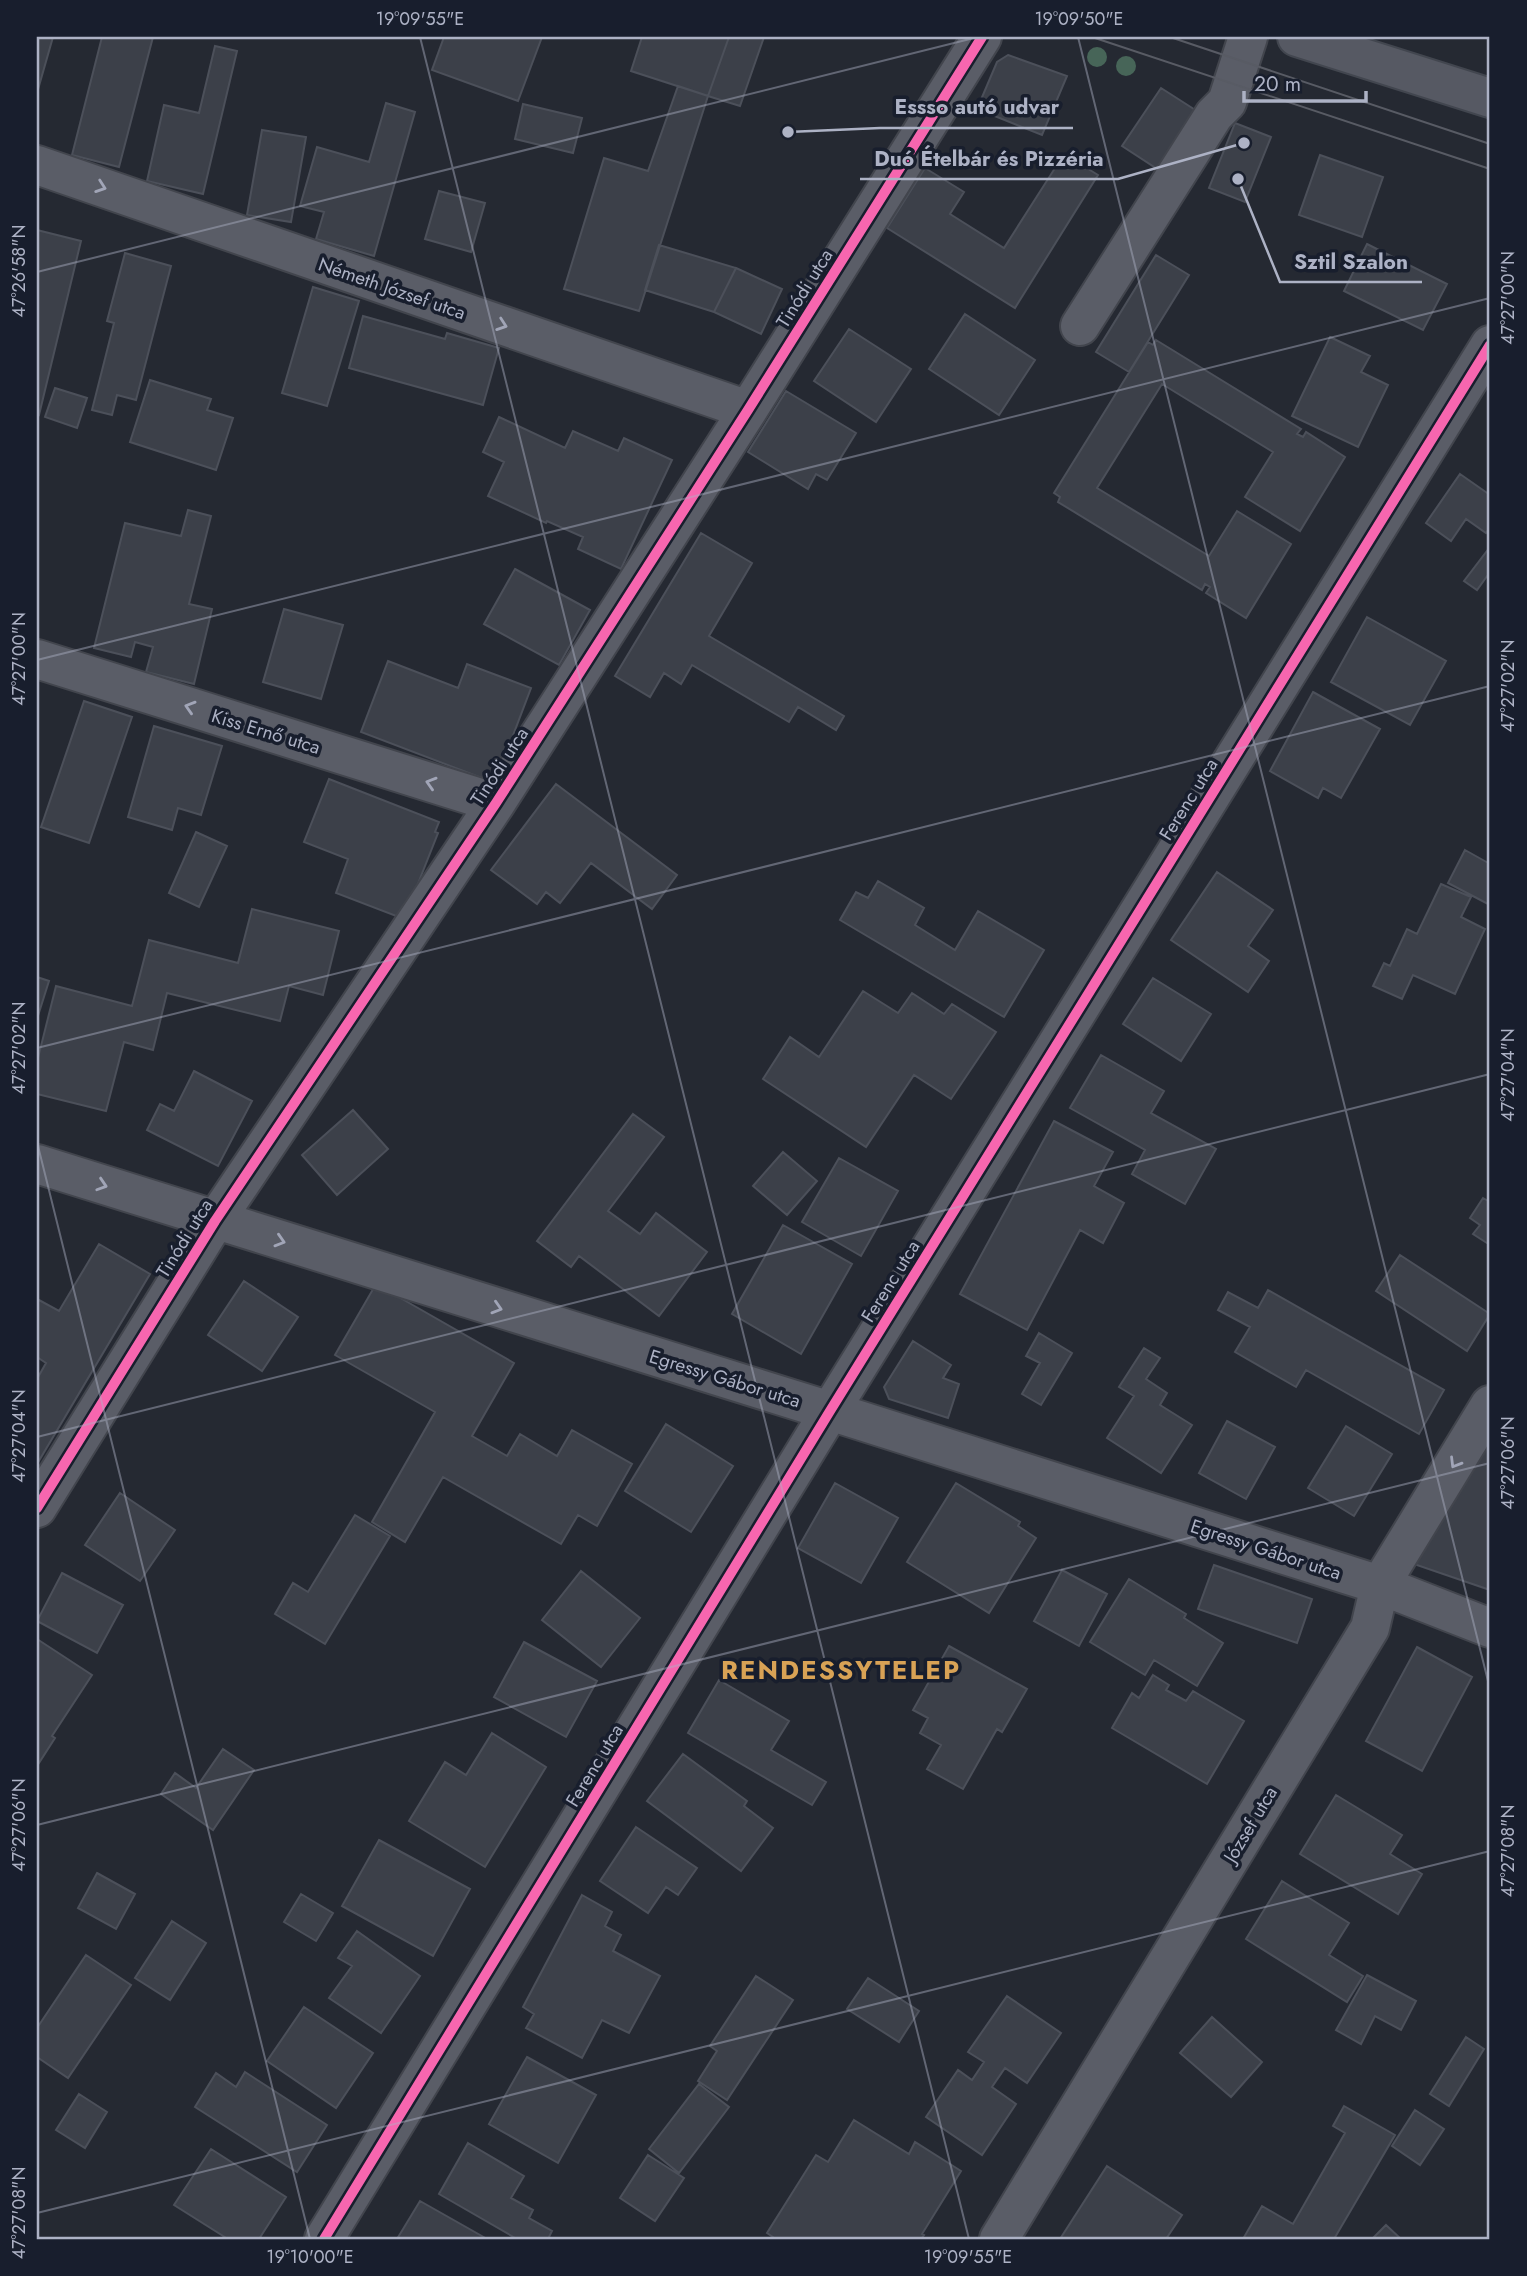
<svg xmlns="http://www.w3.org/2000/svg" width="1527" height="2276" viewBox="0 0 1527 2276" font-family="Jost,sans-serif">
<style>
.building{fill:#3c4049;stroke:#4c505a;stroke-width:2}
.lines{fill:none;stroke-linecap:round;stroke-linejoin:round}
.minor-casing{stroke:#42454d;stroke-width:42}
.major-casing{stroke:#42464f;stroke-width:42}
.minor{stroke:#5a5d67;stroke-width:38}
.major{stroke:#565963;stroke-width:38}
.tram{stroke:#585b64;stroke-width:2}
.cycleway-casing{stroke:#181e2d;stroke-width:15}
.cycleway{stroke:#f766af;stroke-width:10}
.tree{fill:#476558}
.oneway{stroke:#a1a5b7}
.ticks{fill:none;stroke:#adb2c5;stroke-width:2;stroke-opacity:0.45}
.labels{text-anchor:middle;stroke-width:7;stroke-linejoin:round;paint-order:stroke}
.street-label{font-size:19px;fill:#adb2c5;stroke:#181e2d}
.district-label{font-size:26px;font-weight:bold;letter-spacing:2px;fill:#d8a255;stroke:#181e2d}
.leader{fill:none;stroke:#adb2c5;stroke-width:2.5}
.callout-dot{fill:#adb2c5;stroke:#181e2d;stroke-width:2.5}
.callout-label{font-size:21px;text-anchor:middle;font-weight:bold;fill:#adb2c5;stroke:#181e2d;stroke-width:7;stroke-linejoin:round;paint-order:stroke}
.neatline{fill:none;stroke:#adb2c5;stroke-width:2.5}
.ticks-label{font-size:18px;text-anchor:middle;fill:#adb2c5}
</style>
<rect width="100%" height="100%" fill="#252932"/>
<!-- building -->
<path class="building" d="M 37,37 L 53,37 L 37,93 Z
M 102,37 L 153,37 L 119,167 L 72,155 Z
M 444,37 L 542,37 L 518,101 L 432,70 Z
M 642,37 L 729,37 L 708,96 L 631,71 Z
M 729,37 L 764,37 L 740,106 L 708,96 Z
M 215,46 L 237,51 L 203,194 L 147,181 L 164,105 L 199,113 Z
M 1008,55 L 1067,76 L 1042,135 L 977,109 L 997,62 Z
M 678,86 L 708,96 L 639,311 L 564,289 L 604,158 L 648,171 Z
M 1161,88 L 1200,113 L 1162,172 L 1122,146 Z
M 386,103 L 415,112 L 374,256 L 316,239 L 324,212 L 300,206 L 317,147 L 369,162 Z
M 523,104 L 582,118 L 573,153 L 515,139 Z
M 1235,123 L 1271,137 L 1245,202 L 1209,188 Z
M 262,130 L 306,137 L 291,222 L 247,215 Z
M 1064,154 L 1098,175 L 1015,308 L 887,228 L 925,168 L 964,192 L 950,214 L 1004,248 Z
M 1320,155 L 1383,177 L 1362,237 L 1299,215 Z
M 439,191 L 485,203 L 471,252 L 425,239 Z
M 37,230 L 81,241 L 39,415 L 37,414 Z
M 1367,244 L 1447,284 L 1423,330 L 1344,291 Z
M 659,245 L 736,268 L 714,312 L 645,290 Z
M 125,253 L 171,266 L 136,400 L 117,395 L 112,415 L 92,410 L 114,323 L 107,321 Z
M 1156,255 L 1189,275 L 1129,372 L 1096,352 Z
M 736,268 L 782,289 L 761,334 L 714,312 Z
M 313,287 L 359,301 L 327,406 L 282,393 Z
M 965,314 L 1035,360 L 999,415 L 929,369 Z
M 363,316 L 445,339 L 447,333 L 499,348 L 483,405 L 349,368 Z
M 849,329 L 911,369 L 876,422 L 814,381 Z
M 1330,337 L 1370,356 L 1361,372 L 1388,385 L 1358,447 L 1292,416 Z
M 1156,340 L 1301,429 L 1297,434 L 1303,437 L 1306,432 L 1345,457 L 1300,531 L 1245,497 L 1273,452 L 1162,384 L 1097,488 L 1209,556 L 1237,511 L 1291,544 L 1246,618 L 1206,593 L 1210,587 L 1205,584 L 1202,590 L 1058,502 L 1060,497 L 1054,493 L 1148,342 L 1153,345 Z
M 150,380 L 211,399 L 207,410 L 233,418 L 216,470 L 130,442 Z
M 55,388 L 87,398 L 77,428 L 45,417 Z
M 786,391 L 856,433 L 827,480 L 816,474 L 808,489 L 748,452 Z
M 499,417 L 565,448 L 573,431 L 618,451 L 624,438 L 672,460 L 621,569 L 578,549 L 583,537 L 547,521 L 546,523 L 488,496 L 504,462 L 483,452 Z
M 1460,474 L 1490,495 L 1490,527 L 1486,533 L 1466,519 L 1451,541 L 1426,523 Z
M 188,510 L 211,516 L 189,604 L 212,609 L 194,684 L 146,672 L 153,647 L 135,642 L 131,657 L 94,648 L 125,523 L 181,536 Z
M 701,533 L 752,563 L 709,636 L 844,716 L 836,730 L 798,707 L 789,722 L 692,665 L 681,684 L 664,673 L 650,697 L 615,676 Z
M 1490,547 L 1490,572 L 1477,590 L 1464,581 Z
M 515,569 L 590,610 L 559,665 L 484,624 Z
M 284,609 L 343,625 L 321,699 L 263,682 Z
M 1367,617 L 1446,661 L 1410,725 L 1331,682 Z
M 388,661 L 458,688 L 467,664 L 531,688 L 495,783 L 361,732 Z
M 1313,692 L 1380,729 L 1341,798 L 1323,788 L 1318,798 L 1270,771 Z
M 84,701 L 132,717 L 89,843 L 41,827 Z
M 154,726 L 222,746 L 201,815 L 178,808 L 172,830 L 128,817 Z
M 329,779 L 439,822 L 435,832 L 438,833 L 404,919 L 336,893 L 348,859 L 304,842 Z
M 556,784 L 677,875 L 652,909 L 591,863 L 560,903 L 546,892 L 537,904 L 491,870 Z
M 196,832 L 227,846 L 199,907 L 169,893 Z
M 1465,850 L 1490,864 L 1490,905 L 1448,883 Z
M 1217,872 L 1273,910 L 1248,946 L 1269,961 L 1248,992 L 1171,940 Z
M 878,881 L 924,908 L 915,925 L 955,950 L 978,911 L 1044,950 L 1004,1017 L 840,920 L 856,892 L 868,898 Z
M 1441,884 L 1471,897 L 1461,917 L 1485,929 L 1455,994 L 1413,975 L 1402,999 L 1373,986 L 1384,963 L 1390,966 L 1407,929 L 1417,934 Z
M 252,909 L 339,931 L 323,995 L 289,986 L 280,1021 L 167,993 L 153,1050 L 124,1042 L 106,1111 L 37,1094 L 37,1062 L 56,986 L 132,1006 L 149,940 L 238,963 Z
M 37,977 L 49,981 L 37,1019 Z
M 1153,978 L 1211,1014 L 1181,1061 L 1123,1024 Z
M 863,991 L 898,1013 L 912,993 L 944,1014 L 952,1004 L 996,1032 L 951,1099 L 914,1075 L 866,1147 L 763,1079 L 790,1037 L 819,1057 Z
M 1101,1055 L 1164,1091 L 1151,1113 L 1216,1149 L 1185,1204 L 1132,1174 L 1145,1150 L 1070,1108 Z
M 194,1071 L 252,1101 L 218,1166 L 147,1130 L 160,1104 L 174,1111 Z
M 353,1110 L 388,1149 L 337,1195 L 302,1155 Z
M 633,1114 L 664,1137 L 608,1211 L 640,1234 L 656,1213 L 707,1252 L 659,1316 L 579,1256 L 571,1267 L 537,1241 Z
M 1054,1121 L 1113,1152 L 1094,1186 L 1124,1203 L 1103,1243 L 1080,1230 L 1027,1330 L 960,1294 Z
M 783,1152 L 817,1181 L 787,1215 L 753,1186 Z
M 839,1158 L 898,1191 L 861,1256 L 802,1222 Z
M 1483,1198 L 1490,1202 L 1490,1245 L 1473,1234 L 1480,1225 L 1470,1218 Z
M 783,1225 L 852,1264 L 801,1354 L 732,1314 Z
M 99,1244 L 150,1274 L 37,1464 L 37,1379 L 46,1363 L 37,1357 L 37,1305 L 39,1300 L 59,1311 Z
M 1400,1255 L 1490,1314 L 1467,1351 L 1376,1291 Z
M 244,1281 L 298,1317 L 262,1371 L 208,1335 Z
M 376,1284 L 514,1363 L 472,1436 L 507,1456 L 520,1434 L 557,1456 L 572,1430 L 632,1464 L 597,1526 L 578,1515 L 561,1544 L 443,1477 L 405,1542 L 372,1522 L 435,1412 L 335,1355 Z
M 1268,1290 L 1444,1390 L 1419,1434 L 1306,1370 L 1296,1387 L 1235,1352 L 1250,1327 L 1218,1310 L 1228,1292 L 1258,1308 Z
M 1039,1333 L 1072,1353 L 1041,1405 L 1022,1394 L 1040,1363 L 1026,1356 Z
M 913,1341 L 951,1365 L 943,1378 L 959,1384 L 948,1418 L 889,1399 L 884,1387 Z
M 1144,1348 L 1160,1358 L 1146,1379 L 1167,1393 L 1160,1405 L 1192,1425 L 1161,1473 L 1107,1438 L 1134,1396 L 1119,1387 Z
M 1227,1421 L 1275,1447 L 1246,1499 L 1199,1473 Z
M 666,1424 L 733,1466 L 691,1532 L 625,1491 Z
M 1346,1426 L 1392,1454 L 1354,1516 L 1308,1488 Z
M 1490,1427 L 1490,1590 L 1408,1562 Z
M 835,1483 L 898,1518 L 861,1583 L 798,1548 Z
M 956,1483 L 1020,1522 L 1018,1526 L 1036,1538 L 989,1613 L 907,1562 Z
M 120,1493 L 175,1530 L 140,1581 L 85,1545 Z
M 355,1515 L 390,1536 L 325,1644 L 275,1614 L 293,1583 L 308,1592 Z
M 1214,1565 L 1312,1599 L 1297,1643 L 1198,1609 Z
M 1062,1570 L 1107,1594 L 1079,1646 L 1034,1621 Z
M 581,1571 L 640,1618 L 601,1667 L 542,1620 Z
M 62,1573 L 123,1605 L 97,1653 L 37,1621 Z
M 1129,1579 L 1186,1614 L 1184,1618 L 1223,1643 L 1197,1686 L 1154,1660 L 1145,1675 L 1090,1642 Z
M 37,1639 L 92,1675 L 52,1736 L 55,1738 L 37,1766 Z
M 524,1642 L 597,1681 L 566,1737 L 494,1697 Z
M 949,1646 L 1027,1689 L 1002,1732 L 997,1729 L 963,1789 L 927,1769 L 941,1745 L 920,1733 L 928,1718 L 913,1710 Z
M 1417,1647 L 1472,1677 L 1422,1771 L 1366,1741 Z
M 1153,1675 L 1169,1685 L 1166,1690 L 1186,1701 L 1193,1691 L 1244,1721 L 1207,1784 L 1112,1728 L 1132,1693 L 1139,1698 Z
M 719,1680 L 789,1721 L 771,1750 L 826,1782 L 812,1805 L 688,1733 Z
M 492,1733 L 546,1767 L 485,1867 L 409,1821 L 445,1762 L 466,1775 Z
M 223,1749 L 254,1770 L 213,1830 L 161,1794 L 175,1773 L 196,1788 Z
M 683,1754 L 747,1801 L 744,1806 L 773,1828 L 741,1871 L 647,1801 Z
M 1336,1795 L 1402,1835 L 1390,1854 L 1422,1874 L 1398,1914 L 1300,1854 Z
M 636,1827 L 697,1868 L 678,1895 L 666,1887 L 648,1913 L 600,1881 Z
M 379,1840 L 470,1889 L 433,1956 L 342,1906 Z
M 97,1873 L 135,1894 L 116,1929 L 78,1908 Z
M 1282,1881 L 1349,1923 L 1329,1955 L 1363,1976 L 1347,2002 L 1246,1939 Z
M 301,1894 L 333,1913 L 316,1941 L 284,1922 Z
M 582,1895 L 612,1912 L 605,1926 L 621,1935 L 613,1951 L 660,1976 L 629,2033 L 602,2020 L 582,2058 L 526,2028 L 534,2014 L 523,2007 Z
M 172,1921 L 206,1943 L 170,2000 L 135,1978 Z
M 357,1931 L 420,1976 L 381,2033 L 329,1998 L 352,1966 L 338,1958 Z
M 86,1955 L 131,1985 L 68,2078 L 37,2057 L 37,2028 Z
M 1367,1975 L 1416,2001 L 1401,2030 L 1375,2016 L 1361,2044 L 1336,2030 Z
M 756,1976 L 793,2000 L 727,2100 L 698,2081 L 717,2051 L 710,2046 Z
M 868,1978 L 919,2011 L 899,2042 L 847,2009 Z
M 1007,1996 L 1061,2033 L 1027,2083 L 1005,2068 L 992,2087 L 1016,2104 L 982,2155 L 926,2117 L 958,2070 L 972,2080 L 984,2062 L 968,2052 Z
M 304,2007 L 373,2053 L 336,2108 L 267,2061 Z
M 1212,2017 L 1262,2062 L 1231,2097 L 1180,2053 Z
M 1466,2037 L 1484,2049 L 1449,2106 L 1430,2094 Z
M 527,2057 L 596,2095 L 558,2163 L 489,2124 Z
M 245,2072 L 327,2125 L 297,2172 L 195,2107 L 216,2073 L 236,2087 Z
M 699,2084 L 729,2107 L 679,2173 L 649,2149 Z
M 79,2094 L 107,2112 L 85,2148 L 56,2130 Z
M 1344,2106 L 1395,2135 L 1334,2239 L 1243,2239 L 1262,2206 L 1293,2224 L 1345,2133 L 1333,2126 Z
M 1415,2110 L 1444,2129 L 1420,2165 L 1392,2146 Z
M 854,2120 L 909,2154 L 915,2142 L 961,2171 L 922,2234 L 924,2235 L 921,2239 L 776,2239 L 767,2233 L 816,2155 L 828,2162 Z
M 468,2143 L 524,2176 L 511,2198 L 533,2210 L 529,2218 L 552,2231 L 548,2239 L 517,2239 L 439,2194 Z
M 211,2149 L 286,2197 L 259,2239 L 228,2239 L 174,2205 Z
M 648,2155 L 684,2178 L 655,2221 L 620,2198 Z
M 1107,2166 L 1182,2215 L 1166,2239 L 1060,2239 Z
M 420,2201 L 487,2239 L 397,2239 Z
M 1386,2225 L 1401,2239 L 1372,2239 Z"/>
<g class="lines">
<defs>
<path id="minor" d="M 37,165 L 748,410
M 1080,326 L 1214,115 L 1227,102 L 1248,37
M 37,659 L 496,803
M 37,1164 L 830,1411 L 1380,1585 L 1490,1628
M 37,1508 L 215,1221 L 496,803 L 748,410 L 982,37
M 324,2239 L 830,1411 L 1490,345
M 999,2239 L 1370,1628 L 1380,1585 L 1490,1405"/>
<path id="major" d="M 1297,37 L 1490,98"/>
</defs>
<!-- minor casing -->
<use href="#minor" class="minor-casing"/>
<!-- major casing -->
<use href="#major" class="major-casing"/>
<!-- minor -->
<use href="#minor" class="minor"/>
<!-- major -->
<use href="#major" class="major"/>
<!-- tram -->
<path class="tram" d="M 1092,37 L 1490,169
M 1170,37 L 1490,144"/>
<defs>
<path id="cycleway" d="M 37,1508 L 215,1221 L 496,803 L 748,410 L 982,37
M 324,2239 L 830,1411 L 1490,345"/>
</defs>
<!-- cycleway casing -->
<use href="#cycleway" class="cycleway-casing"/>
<!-- cycleway -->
<use href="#cycleway" class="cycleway"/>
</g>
<!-- trees -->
<g class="tree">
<circle cx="1097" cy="57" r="10"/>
<circle cx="1126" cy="66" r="10"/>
</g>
<!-- one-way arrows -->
<defs><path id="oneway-chevron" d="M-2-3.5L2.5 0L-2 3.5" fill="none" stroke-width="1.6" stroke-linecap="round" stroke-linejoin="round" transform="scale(1.75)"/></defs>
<g class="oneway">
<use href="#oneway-chevron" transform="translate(101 187) rotate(19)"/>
<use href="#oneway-chevron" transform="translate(502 325) rotate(19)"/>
<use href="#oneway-chevron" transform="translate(190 707) rotate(-163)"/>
<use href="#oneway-chevron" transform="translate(431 783) rotate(-163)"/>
<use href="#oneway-chevron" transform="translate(102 1185) rotate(18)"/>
<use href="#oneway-chevron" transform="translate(280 1241) rotate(17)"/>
<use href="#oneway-chevron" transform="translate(497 1308) rotate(17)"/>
<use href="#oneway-chevron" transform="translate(1455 1463) rotate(121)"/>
</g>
<!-- ticks -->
<path class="ticks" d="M 420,37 L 969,2239M 1078,37 L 1490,1689M 37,272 L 978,37M 37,660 L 1490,298M 37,1048 L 1490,686M 37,1142 L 310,2239M 37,1437 L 1490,1074M 37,1825 L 1490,1463M 37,2213 L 1490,1851"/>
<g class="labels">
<!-- street labels -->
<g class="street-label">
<text transform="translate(392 288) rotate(19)" y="7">Németh József utca</text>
<text transform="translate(804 288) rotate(-58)" y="7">Tinódi utca</text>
<text transform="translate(266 731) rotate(17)" y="7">Kiss Ernő utca</text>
<text transform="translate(499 766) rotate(-57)" y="7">Tinódi utca</text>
<text transform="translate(1188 799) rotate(-58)" y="7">Ferenc utca</text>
<text transform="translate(184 1238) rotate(-58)" y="7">Tinódi utca</text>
<text transform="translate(890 1281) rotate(-58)" y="7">Ferenc utca</text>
<text transform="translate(725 1378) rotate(17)" y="7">Egressy Gábor utca</text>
<text transform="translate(1266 1549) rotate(18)" y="7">Egressy Gábor utca</text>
<text transform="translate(594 1765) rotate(-59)" y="7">Ferenc utca</text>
<text transform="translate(1250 1824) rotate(-59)" y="7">József utca</text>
</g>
<!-- district labels -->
<g class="district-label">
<text x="841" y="1679">RENDESSYTELEP</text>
</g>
</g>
<!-- callouts -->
<path class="leader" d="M788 132L880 128H1073M1244 143L1118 179H860M1238 179L1280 282H1422"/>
<g class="callout-dot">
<circle cx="788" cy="132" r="7"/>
<circle cx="1244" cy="143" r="7"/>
<circle cx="1238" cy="179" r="7"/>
</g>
<g class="callout-label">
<text x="977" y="114">Essso autó udvar</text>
<text x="989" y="166">Duó Ételbár és Pizzéria</text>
<text x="1351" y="269">Sztil Szalon</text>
</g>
<!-- border -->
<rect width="1527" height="2276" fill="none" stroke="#181e2d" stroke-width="77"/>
<!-- scale -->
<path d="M1244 91v10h122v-10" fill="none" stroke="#adb2c5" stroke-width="3.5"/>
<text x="1254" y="91" font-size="21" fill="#adb2c5" stroke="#181e2d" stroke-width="5" paint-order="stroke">20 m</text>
<rect x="38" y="38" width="1450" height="2200" class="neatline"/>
<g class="ticks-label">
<text x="420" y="25">19°09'55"E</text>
<text x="1079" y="25">19°09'50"E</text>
<text transform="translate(19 271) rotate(-90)" y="6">47°26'58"N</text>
<text transform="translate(1508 298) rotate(-90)" y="6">47°27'00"N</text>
<text transform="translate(19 659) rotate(-90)" y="6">47°27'00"N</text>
<text transform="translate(1508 686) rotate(-90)" y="6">47°27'02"N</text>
<text transform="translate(19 1048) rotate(-90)" y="6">47°27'02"N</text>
<text transform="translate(1508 1075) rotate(-90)" y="6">47°27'04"N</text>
<text transform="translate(19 1436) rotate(-90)" y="6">47°27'04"N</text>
<text transform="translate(1508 1463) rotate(-90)" y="6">47°27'06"N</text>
<text transform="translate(19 1825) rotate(-90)" y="6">47°27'06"N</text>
<text transform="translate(1508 1851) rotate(-90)" y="6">47°27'08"N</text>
<text transform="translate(19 2213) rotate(-90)" y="6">47°27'08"N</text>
<text x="310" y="2263">19°10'00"E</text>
<text x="968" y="2263">19°09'55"E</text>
</g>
</svg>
